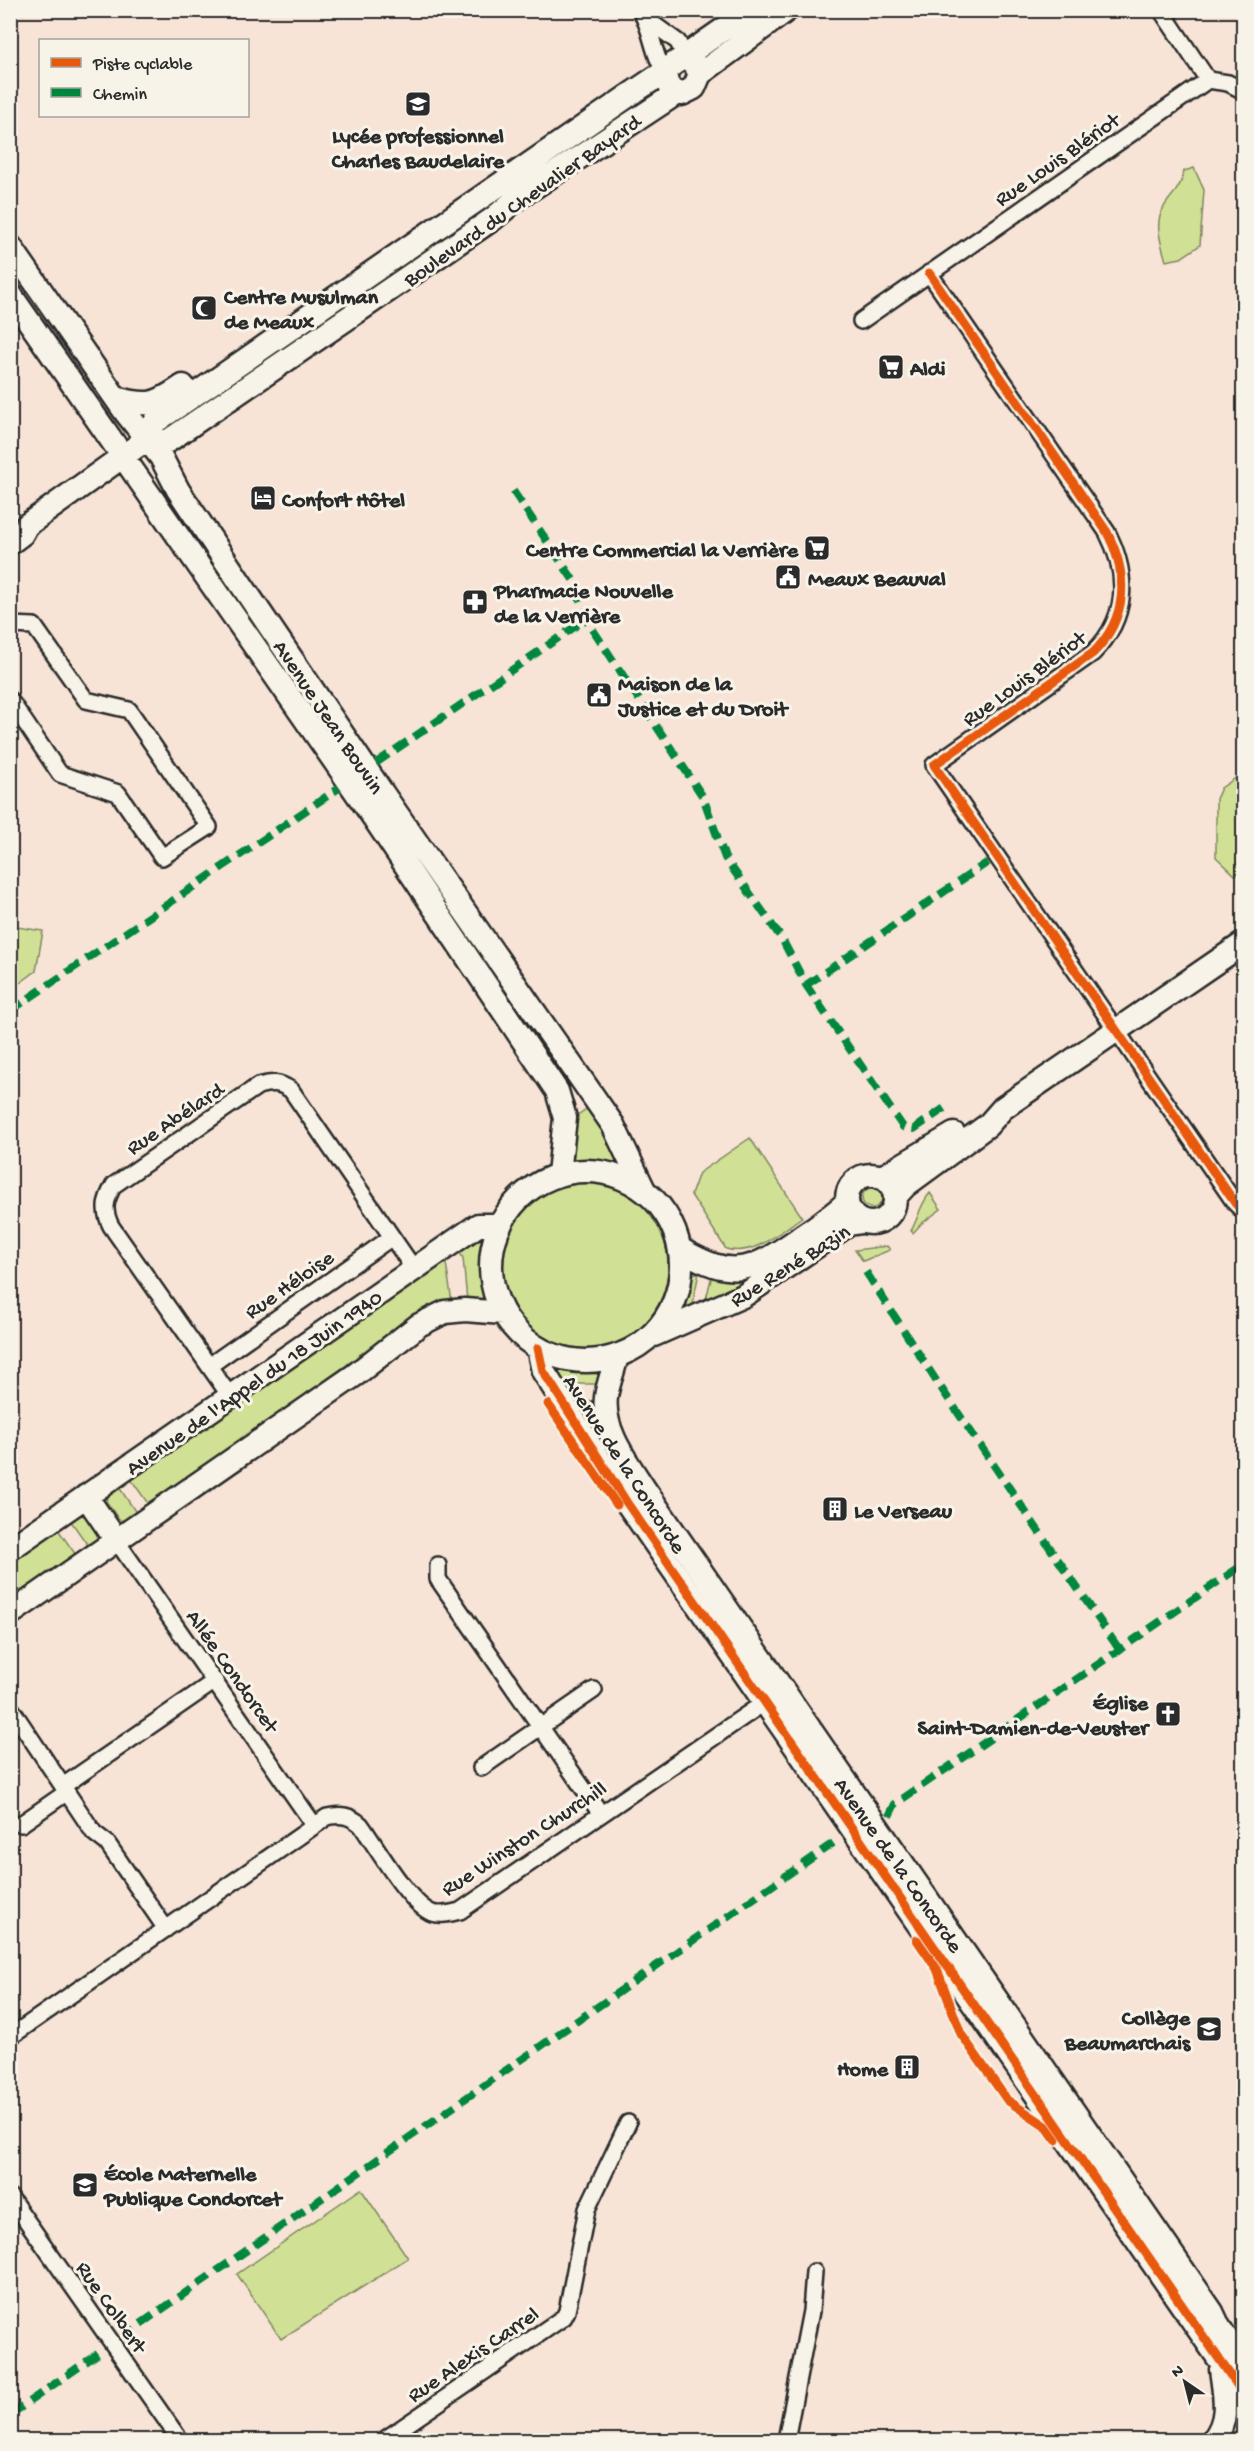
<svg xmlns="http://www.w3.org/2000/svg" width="1254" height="2451" viewBox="0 0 1254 2451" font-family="'Gochi Hand',sans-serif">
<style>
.green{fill:#d0e094;stroke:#7e8660;stroke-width:1.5}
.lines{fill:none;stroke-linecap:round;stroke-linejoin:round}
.street-casing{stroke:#2b2b2b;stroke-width:20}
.secondary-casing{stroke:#2b2b2b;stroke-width:27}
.street{stroke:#f7f3e8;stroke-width:15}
.secondary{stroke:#f7f3e8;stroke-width:22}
.quiet{stroke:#00873e;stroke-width:8;stroke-dasharray:15 8;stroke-linecap:butt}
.cycleway-casing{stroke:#f7f3e8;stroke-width:13}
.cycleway{stroke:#e8590c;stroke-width:9}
.labels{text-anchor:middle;stroke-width:6;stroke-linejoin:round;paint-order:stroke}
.poi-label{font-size:22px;font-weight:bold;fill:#2b2b2b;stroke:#f7f3e8;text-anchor:start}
.street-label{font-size:22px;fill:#2b2b2b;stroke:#f7f3e8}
</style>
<rect width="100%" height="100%" fill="#f8e4d6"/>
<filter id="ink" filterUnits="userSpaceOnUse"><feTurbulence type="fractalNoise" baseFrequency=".0167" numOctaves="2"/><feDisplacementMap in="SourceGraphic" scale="12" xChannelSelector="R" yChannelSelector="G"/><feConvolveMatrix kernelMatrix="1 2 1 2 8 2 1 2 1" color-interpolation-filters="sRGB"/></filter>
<g filter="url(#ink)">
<!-- green -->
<path class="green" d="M 1194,168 L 1204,190 L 1200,245 L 1181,258 L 1166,261 C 1162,247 1155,227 1161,213 C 1169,194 1179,195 1184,171 Z
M 1243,773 L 1243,871 L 1235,875 L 1216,857 L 1216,799 L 1221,788 Z
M 11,926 L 43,931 L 36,971 L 20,983 L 11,981 Z
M 588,1108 L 620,1154 L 620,1161 L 617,1164 L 600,1161 L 572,1161 L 569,1158 L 573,1118 Z
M 750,1138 L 802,1217 C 780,1232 754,1257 726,1249 L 691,1195 L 699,1173 Z
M502 1266a83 83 0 1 1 166 0a83 83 0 1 1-166 0Z
M862 1198a10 10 0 1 1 20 0a10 10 0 1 1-20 0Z
M 930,1193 L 941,1209 L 921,1224 L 913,1233 L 911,1231 C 918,1219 920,1204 930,1193 Z
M 481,1237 L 483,1298 L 478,1302 L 467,1301 L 463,1258 L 457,1248 L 475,1238 Z
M 887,1246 L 890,1250 L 863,1261 L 855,1250 Z
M 445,1257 L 452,1302 L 420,1313 L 149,1505 L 130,1478 Z
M 695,1273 L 699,1273 L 693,1301 L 694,1308 L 688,1308 C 683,1300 688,1279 695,1273 Z
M 754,1273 L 755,1281 L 705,1303 L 712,1275 Z
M 563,1369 L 594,1372 L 599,1375 L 597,1384 L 575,1384 L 564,1388 L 557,1374 Z
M 578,1400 L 595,1401 L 628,1494 L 573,1401 Z
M 119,1487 L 137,1514 L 128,1521 L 119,1520 L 106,1501 L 108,1494 Z
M 79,1514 L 87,1517 L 97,1533 L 96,1542 L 89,1547 L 70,1520 Z
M 57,1528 L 76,1555 L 11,1601 L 10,1561 Z
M 361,2189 L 408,2258 L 281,2339 L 237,2274 Z"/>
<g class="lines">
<defs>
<path id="street" d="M 640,10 C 653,30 652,55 666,73
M 1161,10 L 1208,80 L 1228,83 L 1244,91
M 645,18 L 678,42 L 685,57
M 929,273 L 1107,532 C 1129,575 1128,618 1093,653 L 934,765 L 1235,1203 L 1244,1212
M 861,321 L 1208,80
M 10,625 L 34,626 L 86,700 L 129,710 L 209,827 L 162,857 L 118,793 L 60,774 L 10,700
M 209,1366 L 392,1237
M 230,1396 L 111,1226 C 103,1210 105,1200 114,1185 L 258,1086 C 272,1082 279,1082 291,1090 L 414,1269
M 116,1540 L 314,1825
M 438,1565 L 438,1579 L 601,1814
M 10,1707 L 94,1833 L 107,1843 L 166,1929
M 481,1768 L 594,1690
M 63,1786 L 215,1681
M 21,1824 L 67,1792
M 10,2037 L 327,1817 C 341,1814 350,1815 361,1825 C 376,1846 409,1904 432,1913 C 441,1916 451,1913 460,1911 L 771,1698
M 10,2197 L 180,2440
M 384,2440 L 564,2317 L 567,2311 L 587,2209 L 628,2123
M 786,2440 L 811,2311 L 814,2272"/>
<path id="secondary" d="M 685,57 L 694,63 L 700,74 L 694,88 L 682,94 C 669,91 660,78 670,67 C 675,62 681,60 686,56 C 707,40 729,26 751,10
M 700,74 L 787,10
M 10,246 L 126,413 L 161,457 L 178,490 L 243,587 L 381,791 L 613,1125 L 644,1190
M 10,294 L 374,818 L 557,1091 L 565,1118 L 559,1174
M 116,398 C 149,407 155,405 183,386
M 147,439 L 168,441 L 494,218 L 519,197 L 677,93
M 10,543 L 22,534 L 27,525 L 147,439 L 155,422 L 631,94 L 658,76 L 666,78
M491 1266a95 95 0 1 1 190 0a95 95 0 1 1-190 0Z
M847 1199a24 24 0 1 1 48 0a24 24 0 1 1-48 0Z
M 882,1177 L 954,1134
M 895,1197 L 906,1185 L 988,1125 L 1003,1108 L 1244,943
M 680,1249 C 733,1280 750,1272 798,1239 C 815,1227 832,1216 847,1202
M 654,1335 L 743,1296 L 849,1224 L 862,1222
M 538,1348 L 543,1371 L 627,1503 L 1244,2395
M 617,1356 C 614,1369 608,1383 606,1397 C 602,1431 628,1463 645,1490 L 1212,2312 L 1219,2327 L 1244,2365
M 86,1496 L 116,1540
M 10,1549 L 478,1225 L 499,1225
M 10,1614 L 355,1375 L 419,1325 L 445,1312 L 465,1310 L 503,1313
M 1213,2440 C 1231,2418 1224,2395 1221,2369"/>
</defs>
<!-- street casing -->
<use href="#street" class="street-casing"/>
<!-- secondary casing -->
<use href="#secondary" class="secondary-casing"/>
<!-- street -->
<use href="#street" class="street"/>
<!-- secondary -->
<use href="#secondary" class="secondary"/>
<!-- quiet -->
<path class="quiet" d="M 513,491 L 574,581 L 586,619 L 703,797 L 725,858 L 782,939 L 806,985 L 903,1127 L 914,1129 L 949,1105
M 376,763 L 586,619
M 806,985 L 988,862
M 10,1011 L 339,788
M 866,1272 L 937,1382 L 1119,1649
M 889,1816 L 895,1804 L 1244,1564
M 122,2337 L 839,1839
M 10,2415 L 103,2350"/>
<defs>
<path id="cycleway" d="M 929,273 L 1107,532 C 1129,575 1128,618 1093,653 L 934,765 L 1235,1203 L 1244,1212
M 538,1348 L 543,1371 L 627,1503 L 1244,2395
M 548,1404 L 617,1505
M 917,1940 L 937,1969 L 961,2034 L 1007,2100 L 1046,2126 L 1056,2140"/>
</defs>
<!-- cycleway casing -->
<use href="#cycleway" class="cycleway-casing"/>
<!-- cycleway -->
<use href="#cycleway" class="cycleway"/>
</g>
</g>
<!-- icons -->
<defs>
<symbol id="school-square" viewBox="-11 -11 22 22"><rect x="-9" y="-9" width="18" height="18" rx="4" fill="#2b2b2b" stroke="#f7f3e8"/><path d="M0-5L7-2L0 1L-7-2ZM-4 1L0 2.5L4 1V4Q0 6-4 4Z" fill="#fff"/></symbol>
<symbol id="mosque-square" viewBox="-11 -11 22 22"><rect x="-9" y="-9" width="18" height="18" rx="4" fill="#2b2b2b" stroke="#f7f3e8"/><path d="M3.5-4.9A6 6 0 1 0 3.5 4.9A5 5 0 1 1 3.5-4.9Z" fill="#fff"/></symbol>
<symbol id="supermarket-square" viewBox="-11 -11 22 22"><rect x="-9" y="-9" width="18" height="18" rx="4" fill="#2b2b2b" stroke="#f7f3e8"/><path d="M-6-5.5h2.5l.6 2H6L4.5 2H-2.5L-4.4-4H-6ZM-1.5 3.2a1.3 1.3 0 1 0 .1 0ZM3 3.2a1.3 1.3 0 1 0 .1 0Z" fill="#fff"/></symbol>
<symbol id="hotel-square" viewBox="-11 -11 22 22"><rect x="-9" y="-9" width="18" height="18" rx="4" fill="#2b2b2b" stroke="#f7f3e8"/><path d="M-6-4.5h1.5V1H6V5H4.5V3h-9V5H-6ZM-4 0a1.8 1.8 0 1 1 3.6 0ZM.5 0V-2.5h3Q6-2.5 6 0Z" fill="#fff"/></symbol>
<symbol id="civic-square" viewBox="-11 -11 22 22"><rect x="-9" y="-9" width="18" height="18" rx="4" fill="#2b2b2b" stroke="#f7f3e8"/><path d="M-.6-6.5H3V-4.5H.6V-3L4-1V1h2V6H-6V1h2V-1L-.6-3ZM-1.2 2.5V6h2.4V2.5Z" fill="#fff"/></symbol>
<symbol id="pharmacy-square" viewBox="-11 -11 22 22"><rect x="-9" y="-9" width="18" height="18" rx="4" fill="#2b2b2b" stroke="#f7f3e8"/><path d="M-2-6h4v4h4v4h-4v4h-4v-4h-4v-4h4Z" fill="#fff"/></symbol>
<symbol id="building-square" viewBox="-11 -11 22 22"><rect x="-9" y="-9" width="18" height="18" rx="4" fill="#2b2b2b" stroke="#f7f3e8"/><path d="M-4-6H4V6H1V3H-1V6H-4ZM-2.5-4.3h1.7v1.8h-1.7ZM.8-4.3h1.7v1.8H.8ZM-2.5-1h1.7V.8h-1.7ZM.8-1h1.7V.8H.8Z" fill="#fff"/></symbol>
<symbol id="church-square" viewBox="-11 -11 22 22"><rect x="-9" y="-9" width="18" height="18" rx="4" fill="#2b2b2b" stroke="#f7f3e8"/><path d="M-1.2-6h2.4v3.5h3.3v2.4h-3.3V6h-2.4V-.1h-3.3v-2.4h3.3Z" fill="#fff"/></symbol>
</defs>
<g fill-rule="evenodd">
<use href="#school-square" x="403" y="89" width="30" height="30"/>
<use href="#mosque-square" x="189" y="293" width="30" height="30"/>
<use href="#supermarket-square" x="876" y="352" width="30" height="30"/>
<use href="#hotel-square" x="248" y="483" width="30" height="30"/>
<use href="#supermarket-square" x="802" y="533" width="30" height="30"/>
<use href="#civic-square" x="773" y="562" width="30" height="30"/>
<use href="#pharmacy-square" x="460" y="587" width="30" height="30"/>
<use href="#civic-square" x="584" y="680" width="30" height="30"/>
<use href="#building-square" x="820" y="1494" width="30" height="30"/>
<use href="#church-square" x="1153" y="1699" width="30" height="30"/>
<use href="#school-square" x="1194" y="2014" width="30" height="30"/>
<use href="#building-square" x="892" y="2052" width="30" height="30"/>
<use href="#school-square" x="70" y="2170" width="30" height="30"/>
</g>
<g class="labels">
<!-- poi labels -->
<g class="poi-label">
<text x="418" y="142" text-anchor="middle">Lycée professionnel<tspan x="418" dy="25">Charles Baudelaire</tspan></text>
<text x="224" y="303">Centre Musulman<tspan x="224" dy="25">de Meaux</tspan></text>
<text x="910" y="375">Aldi</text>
<text x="282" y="506">Confort Hôtel</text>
<text x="798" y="556" text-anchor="end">Centre Commercial la Verrière</text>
<text x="808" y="585">Meaux Beauval</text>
<text x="494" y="597">Pharmacie Nouvelle<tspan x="494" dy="25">de la Verrière</tspan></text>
<text x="618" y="690">Maison de la<tspan x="618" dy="25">Justice et du Droit</tspan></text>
<text x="854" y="1517">Le Verseau</text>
<text x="1148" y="1709" text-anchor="end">Église<tspan x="1148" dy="25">Saint-Damien-de-Veuster</tspan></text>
<text x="1190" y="2024" text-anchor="end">Collège<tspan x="1190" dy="25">Beaumarchais</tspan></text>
<text x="888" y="2075" text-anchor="end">Home</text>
<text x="104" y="2180">École Maternelle<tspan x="104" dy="25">Publique Condorcet</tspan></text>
</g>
<!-- street labels -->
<g class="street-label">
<text transform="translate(1056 158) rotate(-35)" y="8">Rue Louis Blériot</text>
<text transform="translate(521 199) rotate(-35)" y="8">Boulevard du Chevalier Bayard</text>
<text transform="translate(1023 677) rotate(-36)" y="8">Rue Louis Blériot</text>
<text transform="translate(330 716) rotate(56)" y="8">Avenue Jean Bouvin</text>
<text transform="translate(174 1117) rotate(-34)" y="8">Rue Abélard</text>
<text transform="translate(789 1264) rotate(-32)" y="8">Rue René Bazin</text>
<text transform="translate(288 1283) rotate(-35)" y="8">Rue Héloise</text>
<text transform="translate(253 1381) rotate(-35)" y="8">Avenue de l'Appel du 18 Juin 1940</text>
<text transform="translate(626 1463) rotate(57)" y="8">Avenue de la Concorde</text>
<text transform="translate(234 1670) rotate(55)" y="8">Allée Condorcet</text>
<text transform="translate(523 1837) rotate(-33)" y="8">Rue Winston Churchill</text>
<text transform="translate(900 1864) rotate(55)" y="8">Avenue de la Concorde</text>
<text transform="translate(113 2306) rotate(55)" y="8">Rue Colbert</text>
<text transform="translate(472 2353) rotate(-34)" y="8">Rue Alexis Carrel</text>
</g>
</g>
<!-- margin -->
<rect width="1254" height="2451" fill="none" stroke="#f7f3e8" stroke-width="36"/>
<rect x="18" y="18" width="1218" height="2415" fill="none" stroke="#2b2b2b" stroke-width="2" filter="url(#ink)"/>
<!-- legend -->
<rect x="39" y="39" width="210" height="78" fill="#f7f3e8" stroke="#a5a39c" stroke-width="1.5"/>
<rect x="51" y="58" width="30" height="9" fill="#e8590c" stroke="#a5a39c" stroke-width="1.5"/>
<text x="93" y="69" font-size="18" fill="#2b2b2b">Piste cyclable</text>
<rect x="51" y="88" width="30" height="9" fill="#00873e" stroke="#a5a39c" stroke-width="1.5"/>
<text x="93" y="99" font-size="18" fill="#2b2b2b">Chemin</text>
<!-- north arrow -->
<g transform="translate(1185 2382) rotate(325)" stroke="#f7f3e8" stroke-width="4.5" paint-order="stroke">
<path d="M0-4.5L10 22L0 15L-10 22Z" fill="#2b2b2b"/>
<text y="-9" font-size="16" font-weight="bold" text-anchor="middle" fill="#2b2b2b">N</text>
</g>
</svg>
